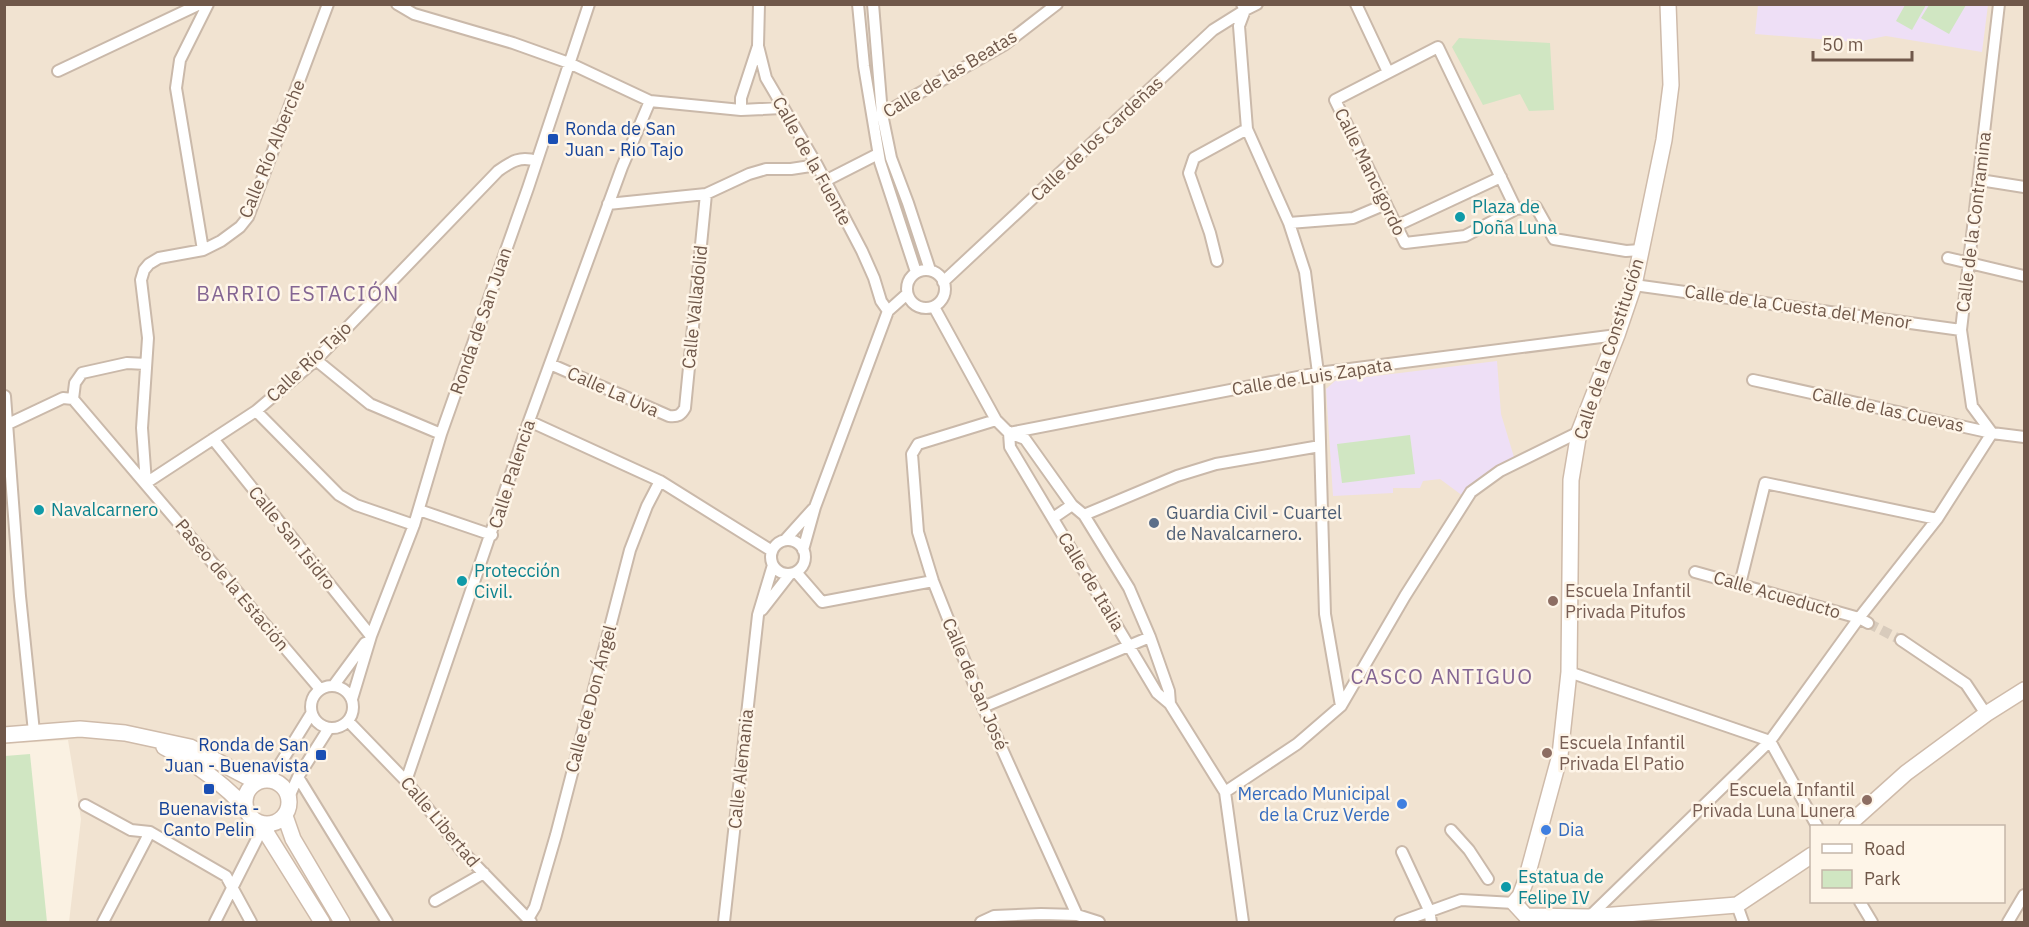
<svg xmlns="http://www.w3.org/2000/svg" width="2029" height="927" viewBox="0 0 2029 927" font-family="'IBM Plex Sans',sans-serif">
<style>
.residential{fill:#f1e3d1;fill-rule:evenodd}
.education{fill:#eedff6}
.green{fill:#d0e6c2}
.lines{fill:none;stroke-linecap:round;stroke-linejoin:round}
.street-tunnel{stroke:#d8cbbc;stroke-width:10;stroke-dasharray:10 5;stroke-linecap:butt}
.street-casing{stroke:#cab9aa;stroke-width:14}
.secondary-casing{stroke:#cfbbaa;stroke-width:18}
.street{stroke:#fff;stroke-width:10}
.secondary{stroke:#fff;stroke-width:15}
.transit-dot{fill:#1a4fb4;stroke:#fef5e8;stroke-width:2}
.culture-dot{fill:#0f9aa8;stroke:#fef5e8;stroke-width:2}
.service-dot{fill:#5c6f8a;stroke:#fef5e8;stroke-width:2}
.education-dot{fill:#8d6e63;stroke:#fef5e8;stroke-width:2}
.shop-dot{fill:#3f7fe0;stroke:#fef5e8;stroke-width:2}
.labels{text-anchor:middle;stroke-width:5;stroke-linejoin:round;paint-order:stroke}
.street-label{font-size:18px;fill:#70584a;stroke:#fef5e8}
.transit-label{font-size:18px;fill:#164399;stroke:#fef5e8;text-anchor:start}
.culture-label{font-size:18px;fill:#0d838f;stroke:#fef5e8;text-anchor:start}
.service-label{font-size:18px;fill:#4e5e75;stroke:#fef5e8;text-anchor:start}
.education-label{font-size:18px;fill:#785e54;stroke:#fef5e8;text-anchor:start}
.shop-label{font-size:18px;fill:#366cbe;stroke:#fef5e8;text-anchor:end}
.quarter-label{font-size:21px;letter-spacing:1.5px;fill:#846693;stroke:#fef5e8}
</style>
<rect width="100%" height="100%" fill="#faf1e2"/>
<!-- residential -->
<path class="residential" d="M 5,5 L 2024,5 L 2024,922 L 69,922 L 81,819 L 68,740 L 5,744 ZM 1812,826 L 2004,826 L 2004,902 L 1812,902 Z"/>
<!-- education -->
<path class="education" d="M 1758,5 L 1988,5 L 1982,52 L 1886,36 L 1856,42 L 1755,34 Z
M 1497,361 L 1501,414 L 1514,457 L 1492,470 L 1463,496 L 1440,479 L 1423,481 L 1420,488 L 1393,488 L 1393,493 L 1333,496 L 1326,389 L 1335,381 Z"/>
<!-- green -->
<path class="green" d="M 1905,5 L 1926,5 L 1912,30 L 1896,21 Z
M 1929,5 L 1929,4 L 1966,5 L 1949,34 L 1921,18 Z
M 1459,38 L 1550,43 L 1554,110 L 1529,111 L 1520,94 L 1483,105 L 1452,47 Z
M 1410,435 L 1415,474 L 1342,483 L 1337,444 Z
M 30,754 L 47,922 L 5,922 L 5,756 Z"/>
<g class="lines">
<!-- street-tunnel -->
<path class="street-tunnel" d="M 1868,623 L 1901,640"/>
<defs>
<path id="street" d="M 328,4 L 248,217 L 240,227 L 221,241 L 203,250 L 159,258 L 149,264 L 144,270 L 141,280 L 148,338 L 142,428 L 146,483 L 256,411 L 316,360 L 498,171 C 512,161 520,156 537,161
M 397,4 L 414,14 L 513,43 L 569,63 L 650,101 L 741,110 L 782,108
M 759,4 L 758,46 L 766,78 L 817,165 L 862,251 L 874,278 L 881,301 L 888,311
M 858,4 L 864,66 L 880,162 L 916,272
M 873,4 L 882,114 L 891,158 L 908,203 L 930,270
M 1242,4 L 1245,10 L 1239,26 L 1247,129 L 1289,223 L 1305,272 L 1318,373 L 1325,614 L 1341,706
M 1356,4 L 1388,72
M 58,71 L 200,4
M 741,110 L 741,98 L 758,46
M 879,116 L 1004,45 L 1057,4
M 1980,180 L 2024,187
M 825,181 L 878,154
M 608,204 L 706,194 L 749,174 L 766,169 L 791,169 L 817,165
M 1516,209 L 1438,47 L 1335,100 L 1405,243 L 1465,236 L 1516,209 L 1536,207 L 1554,239 L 1626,251 L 1641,250
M 1289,223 L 1353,218 L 1386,204
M 1396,226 L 1501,177
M 203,250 L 176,88 L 180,60 L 208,4
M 1948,258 L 2024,276
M 1217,261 L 1210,233 L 1189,173 L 1194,158 L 1247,129
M907 289a19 19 0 1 1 38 0a19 19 0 1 1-38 0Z
M 943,282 L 1213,30 L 1245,10 L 1257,4
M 1634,285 L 1961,330
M 934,307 L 996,420 L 1009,433 L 1025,439 L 1072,505 L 1084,515 L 1129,588 L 1150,637 L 1169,691 L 1170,704
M 316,360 L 370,404 L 441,434
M 550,364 L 669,416 C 678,417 681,415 685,408 L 706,194
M 1753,380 L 1992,433 L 2024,437
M 5,396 L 20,596 L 34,732
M 73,399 L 320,689
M 73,399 L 75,383 L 82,373 L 127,363 L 146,364
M 256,411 L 339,495 L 356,505 L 414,525
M 996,420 L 918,444 L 912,454 L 918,532 L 933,581 L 983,707 L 1077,915
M 529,421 L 660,481 L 772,551
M 8,424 L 63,398 L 73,399
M 1009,433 L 1318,373 L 1617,335
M 1009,433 L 1010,447 L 1157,693 L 1170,704 L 1225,792 L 1243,922
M 1992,433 L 1972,406 L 1961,330 L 1999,4
M 213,439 L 371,636
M 419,510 L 492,535
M 1084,515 L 1177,476 L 1216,464 L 1320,446
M 1053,518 L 1072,505
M 785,540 L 813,509
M771 557a17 17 0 1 1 34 0a17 17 0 1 1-34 0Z
M 803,550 L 815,507 L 888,311 L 907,294
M 796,572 L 822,602 L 933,581
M 1695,572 L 1859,618 L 1868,623
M 1740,584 L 1765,483 L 1937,519
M 762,610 L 790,574
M 1901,640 L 1966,684 L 1986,714
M 1569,672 L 1770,741 L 1817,826
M 334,685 L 365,643
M311 707a21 21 0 1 1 42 0a21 21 0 1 1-42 0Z
M 352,699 L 371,636 L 414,525 L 441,434 L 528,188 L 589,4
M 983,707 L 1150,637
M 348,721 L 406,781 L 461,850 L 531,922
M 298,777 L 387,922
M 267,779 L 277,769 L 311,714
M 406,781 L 529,421 L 622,167 L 650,101
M 1225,792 L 1297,744 L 1341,706 L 1405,596 L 1471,492 L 1500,471 L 1579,432
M 289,797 L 298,777 L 329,728
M 85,805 L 131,830 L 150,832 L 226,876 L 251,922
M 1451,830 L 1469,850 L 1488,879
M 1402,852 L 1429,910 L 1431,922
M 435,901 L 484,873
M 1860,902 L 1872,922
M 1737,905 L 1743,922
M 1589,917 L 1770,741 L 1859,618 L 1937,519 L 1992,433
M 528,919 L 535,907 L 556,835 L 630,550 L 647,506 L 660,481
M 103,922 L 150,832
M 215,922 L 264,825
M 724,922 L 758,615 L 773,565
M 981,922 L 994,916 L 1041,914 L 1077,915 L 1099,922
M 1400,922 L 1461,900 L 1514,903
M 2008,922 L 2024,895"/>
<path id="secondary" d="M 4,735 L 80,729 L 125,733 L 190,747 L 257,782
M 164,747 C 194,762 222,783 245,807
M245 802a22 22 0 1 1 44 0a22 22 0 1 1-44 0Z
M 285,816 L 293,839 L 342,922
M 265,824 L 267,834 L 322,922
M 1847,826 L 1906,773 L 1986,714 L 2024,690
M 1514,903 L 1520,896 L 1526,880 L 1560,755 L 1569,672 L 1571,480 L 1579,432 L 1617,335 L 1634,285 L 1664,140 L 1671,85 L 1668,4
M 1514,903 L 1526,916 L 1589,917 L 1737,905 L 1812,855"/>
</defs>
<!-- street casing -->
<use href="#street" class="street-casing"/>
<!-- secondary casing -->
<use href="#secondary" class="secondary-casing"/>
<!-- street -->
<use href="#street" class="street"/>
<!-- secondary -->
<use href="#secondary" class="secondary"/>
</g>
<!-- markers -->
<g class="transit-dot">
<rect x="547" y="133" width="12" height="12" rx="3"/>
<rect x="315" y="749" width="12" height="12" rx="3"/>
<rect x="203" y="783" width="12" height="12" rx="3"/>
</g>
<g class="culture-dot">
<circle cx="1460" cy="217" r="6"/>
<circle cx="39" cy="510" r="6"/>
<circle cx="462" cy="581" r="6"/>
<circle cx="1506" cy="887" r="6"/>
</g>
<circle class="service-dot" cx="1154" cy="523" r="6"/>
<g class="education-dot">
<circle cx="1553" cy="601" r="6"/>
<circle cx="1547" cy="753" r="6"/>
<circle cx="1867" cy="800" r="6"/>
</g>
<g class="shop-dot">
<circle cx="1402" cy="804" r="6"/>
<circle cx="1546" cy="830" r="6"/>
</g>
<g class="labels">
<!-- street labels -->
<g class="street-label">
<text transform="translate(950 74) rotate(-31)" y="6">Calle de las Beatas</text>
<text transform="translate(1097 139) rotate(-43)" y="6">Calle de los Cardeñas</text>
<text transform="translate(272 149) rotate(-68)" y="6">Calle Río Alberche</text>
<text transform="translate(812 161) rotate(61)" y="6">Calle de la Fuente</text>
<text transform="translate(1370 172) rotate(64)" y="6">Calle Mancigordo</text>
<text transform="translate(1974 222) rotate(-83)" y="6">Calle de la Contramina</text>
<text transform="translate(695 307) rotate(-84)" y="6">Calle Valladolid</text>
<text transform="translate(1798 307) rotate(8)" y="6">Calle de la Cuesta del Menor</text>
<text transform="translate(481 321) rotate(-71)" y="6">Ronda de San Juan</text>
<text transform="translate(1609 349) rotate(-72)" y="6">Calle de la Constitución</text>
<text transform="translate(309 362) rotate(-43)" y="6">Calle Río Tajo</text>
<text transform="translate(1312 377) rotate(-9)" y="6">Calle de Luis Zapata</text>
<text transform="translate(613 392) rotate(24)" y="6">Calle La Uva</text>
<text transform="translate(1888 410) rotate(12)" y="6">Calle de las Cuevas</text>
<text transform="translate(512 474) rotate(-72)" y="6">Calle Palencia</text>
<text transform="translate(292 538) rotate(51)" y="6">Calle San Isidro</text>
<text transform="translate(1091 582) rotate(59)" y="6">Calle de Italia</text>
<text transform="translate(232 585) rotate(50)" y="6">Paseo de la Estación</text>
<text transform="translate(1777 595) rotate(16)" y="6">Calle Acueducto</text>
<text transform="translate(975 684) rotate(67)" y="6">Calle de San José</text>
<text transform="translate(591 699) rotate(-75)" y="6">Calle de Don Ángel</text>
<text transform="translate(741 769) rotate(-84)" y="6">Calle Alemania</text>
<text transform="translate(440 822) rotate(50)" y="6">Calle Libertad</text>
</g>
<!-- transit labels -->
<g class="transit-label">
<text x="565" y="135">Ronda de San<tspan x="565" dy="21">Juan - Rio Tajo</tspan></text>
<text x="309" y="751" text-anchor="end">Ronda de San<tspan x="309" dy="21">Juan - Buenavista</tspan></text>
<text x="209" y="815" text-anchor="middle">Buenavista -<tspan x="209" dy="21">Canto Pelin</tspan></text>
</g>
<!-- culture labels -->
<g class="culture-label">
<text x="1472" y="213">Plaza de<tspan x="1472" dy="21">Doña Luna</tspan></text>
<text x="51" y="516">Navalcarnero</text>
<text x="474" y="577">Protección<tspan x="474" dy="21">Civil.</tspan></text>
<text x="1518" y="883">Estatua de<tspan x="1518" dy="21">Felipe IV</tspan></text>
</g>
<!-- service labels -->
<g class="service-label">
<text x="1166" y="519">Guardia Civil - Cuartel<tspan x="1166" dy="21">de Navalcarnero.</tspan></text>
</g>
<!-- education labels -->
<g class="education-label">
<text x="1565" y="597">Escuela Infantil<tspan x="1565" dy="21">Privada Pitufos</tspan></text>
<text x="1559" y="749">Escuela Infantil<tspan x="1559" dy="21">Privada El Patio</tspan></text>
<text x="1855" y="796" text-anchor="end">Escuela Infantil<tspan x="1855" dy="21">Privada Luna Lunera</tspan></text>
</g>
<!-- shop labels -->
<g class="shop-label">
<text x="1390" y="800">Mercado Municipal<tspan x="1390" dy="21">de la Cruz Verde</tspan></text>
<text x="1558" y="836" text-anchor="start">Dia</text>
</g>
<!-- quarter labels -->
<g class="quarter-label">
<text x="298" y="301">BARRIO ESTACIÓN</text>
<text x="1442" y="684">CASCO ANTIGUO</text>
</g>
</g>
<!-- border -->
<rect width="2029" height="927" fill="none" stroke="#70584a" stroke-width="12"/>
<!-- legend -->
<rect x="1810" y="825" width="195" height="78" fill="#fef5e8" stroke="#c5b6a9" stroke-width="1.5"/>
<rect x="1822" y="844" width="30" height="9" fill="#ffffff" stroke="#c5b6a9" stroke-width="1.5"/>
<text x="1864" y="855" font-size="18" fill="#70584a">Road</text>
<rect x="1822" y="870" width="30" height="18" fill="#d0e6c2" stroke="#c5b6a9" stroke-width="1.5"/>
<text x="1864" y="885" font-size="18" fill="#70584a">Park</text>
<!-- scale -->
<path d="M1813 51v9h99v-9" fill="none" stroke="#70584a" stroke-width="3"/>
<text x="1822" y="51" font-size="18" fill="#70584a" stroke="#fef5e8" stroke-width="4.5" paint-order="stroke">50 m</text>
</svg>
